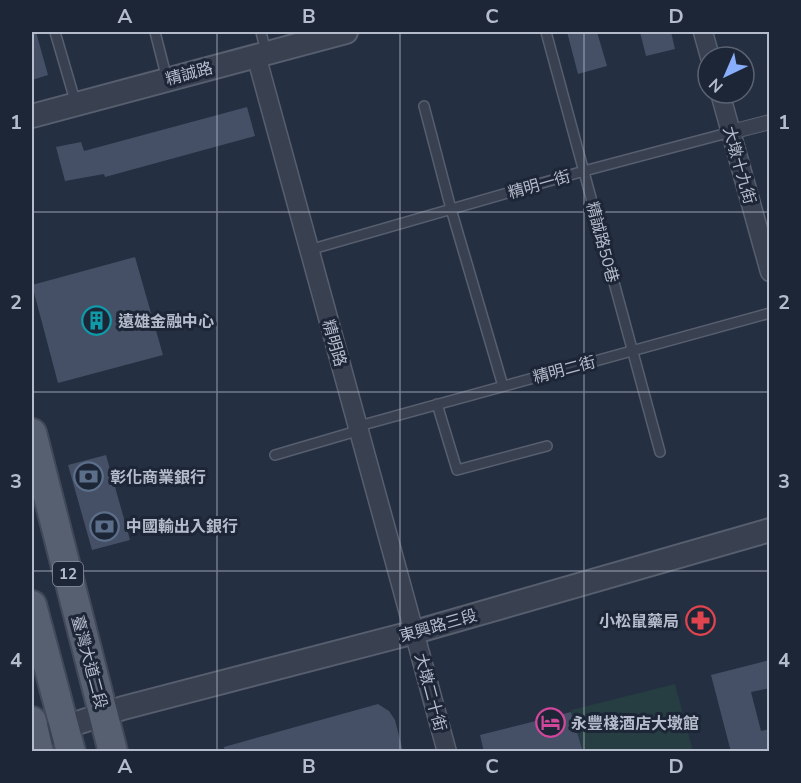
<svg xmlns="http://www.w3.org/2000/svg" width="801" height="783" viewBox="0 0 801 783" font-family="'Nunito Sans','Noto Sans TC',sans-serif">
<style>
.green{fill:#263d42}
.building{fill:#455066}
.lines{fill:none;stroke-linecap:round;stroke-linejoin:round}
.service-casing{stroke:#575f6e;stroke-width:12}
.pedestrian-casing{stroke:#575f6e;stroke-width:16}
.minor-casing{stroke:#575f6e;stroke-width:21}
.tertiary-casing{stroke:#575f6e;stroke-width:26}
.primary-casing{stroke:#424a5a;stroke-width:32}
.service{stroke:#394151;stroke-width:9}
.pedestrian{stroke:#394151;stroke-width:14}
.minor{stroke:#394151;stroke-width:18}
.tertiary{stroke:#394151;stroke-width:22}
.primary{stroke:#576071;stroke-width:28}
.grid{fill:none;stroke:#b5bccb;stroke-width:1.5;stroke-opacity:0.55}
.labels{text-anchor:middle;stroke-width:6;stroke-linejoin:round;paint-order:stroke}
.shield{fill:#1d2636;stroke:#878f9e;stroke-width:1.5}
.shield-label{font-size:15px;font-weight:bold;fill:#b5bccb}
.street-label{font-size:16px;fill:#b5bccb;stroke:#1d2636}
.poi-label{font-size:16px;font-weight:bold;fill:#b5bccb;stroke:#1d2636;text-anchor:start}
.neatline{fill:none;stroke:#b5bccb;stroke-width:2}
.grid-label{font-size:20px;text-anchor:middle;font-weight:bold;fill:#b5bccb}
</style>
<rect width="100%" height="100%" fill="#242f42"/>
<!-- green -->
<path class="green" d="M 675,684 L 693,751 L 583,751 L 571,710 Z"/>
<!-- building -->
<path class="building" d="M 32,32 L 36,32 L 48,75 L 32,80 Z
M 567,32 L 597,32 L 607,66 L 578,74 Z
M 640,32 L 671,32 L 675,49 L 646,56 Z
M 247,107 L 255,136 L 105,177 L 104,174 L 65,181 L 56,147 L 81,142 L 84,151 Z
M 135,257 L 163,355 L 58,383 L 32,285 Z
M 106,455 L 130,540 L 92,550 L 68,465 Z
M 770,660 L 770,688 L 751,692 L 761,731 L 770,729 L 770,752 L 731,752 L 711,675 Z
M 378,704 L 389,711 L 395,720 L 403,752 L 225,752 L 224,747 Z
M 571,712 L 583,752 L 484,752 L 480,735 Z"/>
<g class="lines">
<defs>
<path id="service" d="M 55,32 L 76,104
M 155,32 L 167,79
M 261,32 L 266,52
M 546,32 L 660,452
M 424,106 L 451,209 L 503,386
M 309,250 L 584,171 L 731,132
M 437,404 L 457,470 L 547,446
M 275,455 L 350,433 L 359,426 L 770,313"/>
<path id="pedestrian" d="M 731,132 L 770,122"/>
<path id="minor" d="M 703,32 L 710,57
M 256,55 L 447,752
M 720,93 L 770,272"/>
<path id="tertiary" d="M 32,116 L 346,32
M 32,742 L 65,727 L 123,708 L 415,632 L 770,530"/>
<path id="primary" d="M 32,433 L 113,752
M 32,605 L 71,752
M 32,721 L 39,752"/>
</defs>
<!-- service casing -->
<use href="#service" class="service-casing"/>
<!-- pedestrian casing -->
<use href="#pedestrian" class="pedestrian-casing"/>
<!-- minor casing -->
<use href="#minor" class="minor-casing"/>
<!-- tertiary casing -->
<use href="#tertiary" class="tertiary-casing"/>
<!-- primary casing -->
<use href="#primary" class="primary-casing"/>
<!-- service -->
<use href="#service" class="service"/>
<!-- pedestrian -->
<use href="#pedestrian" class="pedestrian"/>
<!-- minor -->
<use href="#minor" class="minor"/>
<!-- tertiary -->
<use href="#tertiary" class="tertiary"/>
<!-- primary -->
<use href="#primary" class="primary"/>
</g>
<!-- grid -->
<path class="grid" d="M 217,32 L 217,752M 400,32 L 400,752M 584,32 L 584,752M 32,212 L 770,212M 32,392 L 770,392M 32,571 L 770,571"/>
<!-- icons -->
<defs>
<symbol id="building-ring" viewBox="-11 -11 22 22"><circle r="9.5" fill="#1d2636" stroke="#0f9aa8" stroke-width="1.5"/><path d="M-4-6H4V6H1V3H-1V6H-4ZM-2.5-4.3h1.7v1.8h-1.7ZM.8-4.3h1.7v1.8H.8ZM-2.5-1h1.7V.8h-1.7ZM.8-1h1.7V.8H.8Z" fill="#0f9aa8"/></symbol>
<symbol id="bank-ring" viewBox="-11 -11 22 22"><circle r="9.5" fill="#1d2636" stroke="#5c6f8a" stroke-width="1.5"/><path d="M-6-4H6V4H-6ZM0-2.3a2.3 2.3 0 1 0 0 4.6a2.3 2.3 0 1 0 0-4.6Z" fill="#5c6f8a"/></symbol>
<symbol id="pharmacy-ring" viewBox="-11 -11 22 22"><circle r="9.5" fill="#1d2636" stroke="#e0444e" stroke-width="1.5"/><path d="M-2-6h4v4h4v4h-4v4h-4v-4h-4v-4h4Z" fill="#e0444e"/></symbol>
<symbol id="hotel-ring" viewBox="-11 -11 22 22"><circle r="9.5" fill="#1d2636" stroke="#d1479c" stroke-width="1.5"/><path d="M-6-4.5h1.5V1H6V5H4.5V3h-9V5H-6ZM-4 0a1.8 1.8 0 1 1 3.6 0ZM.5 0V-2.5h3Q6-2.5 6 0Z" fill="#d1479c"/></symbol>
</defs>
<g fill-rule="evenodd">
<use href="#building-ring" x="80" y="304" width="33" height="33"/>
<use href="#bank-ring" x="72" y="460" width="33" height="33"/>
<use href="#bank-ring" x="88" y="510" width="33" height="33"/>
<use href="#pharmacy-ring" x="684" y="604" width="33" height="33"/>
<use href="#hotel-ring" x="534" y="706" width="33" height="33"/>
</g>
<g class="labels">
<!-- shield labels -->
<rect class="shield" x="53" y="562" width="30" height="24" rx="4.5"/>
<g class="shield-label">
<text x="68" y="579">12</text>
</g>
<!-- street labels -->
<g class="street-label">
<text transform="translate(189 73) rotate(-15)" y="6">精誠路</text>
<text transform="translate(740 165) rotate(74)" y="6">大墩十九街</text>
<text transform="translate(539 184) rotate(-16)" y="6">精明一街</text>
<text transform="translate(603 242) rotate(75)" y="6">精誠路50巷</text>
<text transform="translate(335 343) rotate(74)" y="6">精明路</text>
<text transform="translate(564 369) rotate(-15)" y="6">精明二街</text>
<text transform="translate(438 625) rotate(-16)" y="6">東興路三段</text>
<text transform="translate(90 662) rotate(75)" y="6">臺灣大道二段</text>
<text transform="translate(431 692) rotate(75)" y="6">大墩二十街</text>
</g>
<!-- poi labels -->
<g class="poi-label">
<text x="118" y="327">遠雄金融中心</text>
<text x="110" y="483">彰化商業銀行</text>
<text x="126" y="532">中國輸出入銀行</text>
<text x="679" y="627" text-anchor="end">小松鼠藥局</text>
<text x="571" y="729">永豐棧酒店大墩館</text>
</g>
</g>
<!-- border -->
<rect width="801" height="783" fill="none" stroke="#1d2636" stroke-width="66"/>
<!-- north arrow -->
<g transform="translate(726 75) rotate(224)"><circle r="28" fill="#1d2636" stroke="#5a6272" stroke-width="1.5"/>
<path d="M0-4.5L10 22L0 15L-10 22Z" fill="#89aefc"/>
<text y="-9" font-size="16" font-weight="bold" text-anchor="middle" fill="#b5bccb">N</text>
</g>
<rect x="33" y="33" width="735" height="717" class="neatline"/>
<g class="grid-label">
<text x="125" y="23">A</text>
<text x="309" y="23">B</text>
<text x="492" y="23">C</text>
<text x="676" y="23">D</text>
<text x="16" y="129">1</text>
<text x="784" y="129">1</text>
<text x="16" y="309">2</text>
<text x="784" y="309">2</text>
<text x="16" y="488">3</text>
<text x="784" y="488">3</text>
<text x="16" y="667">4</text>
<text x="784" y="667">4</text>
<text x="125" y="773">A</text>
<text x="309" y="773">B</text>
<text x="492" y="773">C</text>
<text x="676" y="773">D</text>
</g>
</svg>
